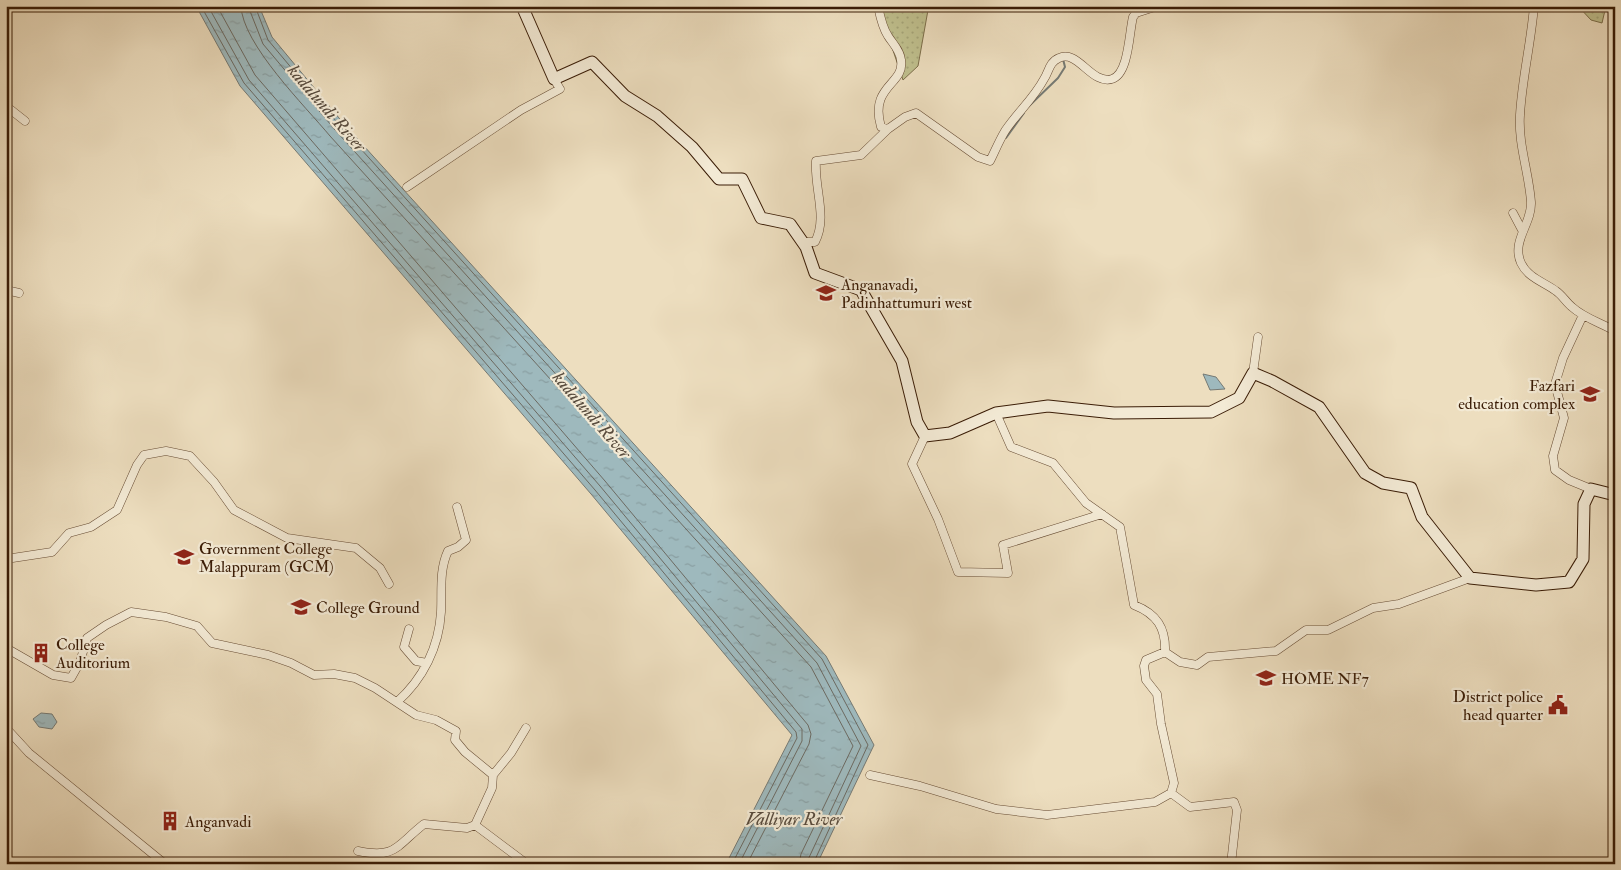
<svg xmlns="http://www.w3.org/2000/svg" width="1621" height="870" viewBox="0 0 1621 870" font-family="'IM FELL Double Pica',serif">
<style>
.grass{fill:url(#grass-dots);stroke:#7c6e4a}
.water{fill:url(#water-ripples);stroke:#767a74}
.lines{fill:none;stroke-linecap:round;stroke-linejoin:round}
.shore{stroke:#6c6a62;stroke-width:1}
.stream{stroke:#767a74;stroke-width:2}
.minor-casing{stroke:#674c34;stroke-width:9}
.secondary-casing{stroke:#3a1c06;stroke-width:13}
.minor{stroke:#f3ead5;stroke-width:8}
.secondary{stroke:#f3ead5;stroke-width:11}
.labels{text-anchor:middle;stroke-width:4.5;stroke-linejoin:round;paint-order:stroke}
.poi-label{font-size:16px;fill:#3a1c06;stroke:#f3ead5;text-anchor:start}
.water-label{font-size:18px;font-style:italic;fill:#584b3d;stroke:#f3ead5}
</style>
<defs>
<pattern id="grass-dots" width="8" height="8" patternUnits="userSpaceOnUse" patternTransform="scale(1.25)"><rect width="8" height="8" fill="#bfbf8d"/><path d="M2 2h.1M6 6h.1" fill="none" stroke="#a5a478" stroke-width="1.8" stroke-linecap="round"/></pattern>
<pattern id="water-ripples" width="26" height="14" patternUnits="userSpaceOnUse" patternTransform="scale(1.25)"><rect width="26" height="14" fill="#9eb9bd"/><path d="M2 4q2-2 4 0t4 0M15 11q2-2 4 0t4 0" fill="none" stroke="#899ea1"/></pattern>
</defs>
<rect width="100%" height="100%" fill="#eddebf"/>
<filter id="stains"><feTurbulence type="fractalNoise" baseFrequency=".004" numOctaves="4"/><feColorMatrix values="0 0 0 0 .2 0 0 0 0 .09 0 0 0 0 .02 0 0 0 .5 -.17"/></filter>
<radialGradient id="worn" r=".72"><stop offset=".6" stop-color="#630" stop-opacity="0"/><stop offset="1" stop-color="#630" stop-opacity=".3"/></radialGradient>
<!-- grass -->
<path class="grass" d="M 878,6 L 941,6 L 928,10 L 918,66 L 903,80 Z
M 1578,6 L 1606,6 L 1602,23 L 1591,20 Z"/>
<!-- water -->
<path class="water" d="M 196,6 L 259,6 L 272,37 L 344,124 L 826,656 L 874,745 L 817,864 L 726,864 L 792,735 L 591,494 L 240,86 Z
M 1203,374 L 1216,377 L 1225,389 L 1210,390 Z
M 41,713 L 52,714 L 57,722 L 52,729 L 39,727 L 33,719 Z"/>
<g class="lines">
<!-- shore -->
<path class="shore" d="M 201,6 L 244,83 L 595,490 L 796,732 L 797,738 L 732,864
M 208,6 L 249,80 L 600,486 L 802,729 L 802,741 L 739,864
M 217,6 L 255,75 L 605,481 L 808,725 L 811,734 L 809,744 L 747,864
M 241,6 C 242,44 306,107 330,136 L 811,667 L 853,746 L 801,854 L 799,864
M 248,6 L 263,44 L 336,131 L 817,663 L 861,746 L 806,864
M 255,6 L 268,40 L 341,127 L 822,659 L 868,745 L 813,864"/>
<!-- stream -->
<path class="stream" d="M 1028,107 L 1058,78 L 1065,67 L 1063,59
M 1006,138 L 1024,113"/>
<defs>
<path id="minor" d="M 878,6 C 880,16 882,27 888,36 C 893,44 900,50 901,60 C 905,85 869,85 881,127 L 888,129
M 1534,6 C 1531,43 1522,79 1520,115 C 1518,144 1529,173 1531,202 C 1532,224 1511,241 1521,263 C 1528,278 1544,282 1556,291 C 1562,295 1566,302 1572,307 C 1584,318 1601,323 1615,331
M 6,106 L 25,121
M 407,187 L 521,110 L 560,89 L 554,79
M 1513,213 L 1522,230
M 803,242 L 815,242 C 828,217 814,189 816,161 L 861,155 L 888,129 L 905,117 L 916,113 L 978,157 L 990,161 C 995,151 999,141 1005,131 C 1017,113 1034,98 1044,79 C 1049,72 1049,62 1059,58 C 1078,49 1091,85 1112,79 C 1129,74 1129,32 1133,17 L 1136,13 L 1158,6
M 6,290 L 19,293
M 1583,315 L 1563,358 L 1555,384 L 1564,418 L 1553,456 L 1555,470 L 1569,480 L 1591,489
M 1253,373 L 1258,337
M 996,413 L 1011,447 L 1053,463 L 1086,503 L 1120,527 L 1134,605 C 1157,614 1166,628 1165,652 L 1180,662 L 1197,665 L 1208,657 L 1276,651 L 1306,630 L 1328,630 L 1373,608 L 1399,604 L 1470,578
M 925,436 L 912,464 L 938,519 L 958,572 L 1008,573 L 1003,545 L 1102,514
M 6,559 L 52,552 L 69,533 L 91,527 L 117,510 L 137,465 L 144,455 L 166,451 L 190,456 L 214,482 L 234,510 L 287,538 L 356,548 L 380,568 L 389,584
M 409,629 L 404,647 L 416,661 L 427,663
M 6,648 L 53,675 L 71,678 L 80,662 L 87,638 L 106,625 L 131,612 L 166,617 L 197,626 L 212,643 L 268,655 L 291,663 L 314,675 L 334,674 L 355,678 L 375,688 L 416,715 L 436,720 L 456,731 L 455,740 L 465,752 L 493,775 L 492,788 L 475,825 L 527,864
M 397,702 C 423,679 439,647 441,612 C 442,591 439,570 448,551 L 458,547 L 466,540 L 457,507
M 6,728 L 29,753 L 165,864
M 493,775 L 511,753 L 526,728
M 870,775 L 920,786 L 996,809 L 1047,815 L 1155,802 L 1171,793 L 1174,783 L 1161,724 L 1157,694 L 1146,680 L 1144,666 L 1146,660 L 1165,652
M 1171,793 L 1190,807 L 1234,802 L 1237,810 L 1231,864
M 358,851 C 396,859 396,846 424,824 L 467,828 L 475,825"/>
<path id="secondary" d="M 522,6 L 554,79 L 592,62 L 625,96 L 657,116 L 692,147 L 719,179 L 742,179 L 761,218 L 790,224 L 806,247 L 815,273 L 861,290 L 902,361 L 917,422 L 925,436 L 950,433 L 996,413 L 1048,406 L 1114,413 L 1211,412 L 1239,398 L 1253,373 L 1272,381 L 1319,407 L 1365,473 L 1383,483 L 1411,488 L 1422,517 L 1470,578 L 1536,585 L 1569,582 L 1583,559 L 1584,504 L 1591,489 L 1615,495"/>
</defs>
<!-- minor casing -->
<use href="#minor" class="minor-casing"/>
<!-- secondary casing -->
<use href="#secondary" class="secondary-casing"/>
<!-- minor -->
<use href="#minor" class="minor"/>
<!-- secondary -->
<use href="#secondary" class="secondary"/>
</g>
<!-- icons -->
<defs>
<symbol id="school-bare" viewBox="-9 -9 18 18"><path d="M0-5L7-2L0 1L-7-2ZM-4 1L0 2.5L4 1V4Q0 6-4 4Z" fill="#8f2418" stroke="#f3ead5" stroke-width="2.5" paint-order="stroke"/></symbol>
<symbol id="university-bare" viewBox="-9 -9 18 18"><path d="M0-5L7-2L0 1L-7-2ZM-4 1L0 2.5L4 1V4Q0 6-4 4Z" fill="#8f2418" stroke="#f3ead5" stroke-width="2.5" paint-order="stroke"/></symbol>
<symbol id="building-bare" viewBox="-9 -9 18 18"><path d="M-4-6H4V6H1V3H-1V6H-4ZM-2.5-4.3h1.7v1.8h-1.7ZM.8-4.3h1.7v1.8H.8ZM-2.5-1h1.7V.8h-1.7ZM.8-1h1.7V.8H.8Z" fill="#8f2418" stroke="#f3ead5" stroke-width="2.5" paint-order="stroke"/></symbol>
<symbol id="civic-bare" viewBox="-9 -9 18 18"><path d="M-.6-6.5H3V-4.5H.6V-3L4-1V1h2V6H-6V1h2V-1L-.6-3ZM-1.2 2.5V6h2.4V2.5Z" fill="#8f2418" stroke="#f3ead5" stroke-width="2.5" paint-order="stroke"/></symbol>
</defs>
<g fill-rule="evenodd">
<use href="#school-bare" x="812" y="279" width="28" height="28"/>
<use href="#school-bare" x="1576" y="380" width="28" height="28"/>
<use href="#university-bare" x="170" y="543" width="28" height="28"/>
<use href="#university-bare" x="287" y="593" width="28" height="28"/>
<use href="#building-bare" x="27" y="639" width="28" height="28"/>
<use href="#school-bare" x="1252" y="664" width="28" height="28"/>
<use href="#civic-bare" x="1544" y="691" width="28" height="28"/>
<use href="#building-bare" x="156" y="807" width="28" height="28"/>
</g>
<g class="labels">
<!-- poi labels -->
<g class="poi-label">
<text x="841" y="290">Anganavadi,<tspan x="841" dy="18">Padinhattumuri west</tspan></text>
<text x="1575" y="391" text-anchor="end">Fazfari<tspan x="1575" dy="18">education complex</tspan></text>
<text x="199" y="554">Government College<tspan x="199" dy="18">Malappuram (GCM)</tspan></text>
<text x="316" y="613">College Ground</text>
<text x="56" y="650">College<tspan x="56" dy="18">Auditorium</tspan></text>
<text x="1281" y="684">HOME NF7</text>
<text x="1543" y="702" text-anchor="end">District police<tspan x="1543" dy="18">head quarter</tspan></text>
<text x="185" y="827">Anganvadi</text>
</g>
<!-- water labels -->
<g class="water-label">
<text transform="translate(327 108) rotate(49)" y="6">kadalundi River</text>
<text transform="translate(592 415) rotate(49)" y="6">kadalundi River</text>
<text x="794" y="825">Valliyar River</text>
</g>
</g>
<!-- margin -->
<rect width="1621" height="870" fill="none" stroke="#eddebf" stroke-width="25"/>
<rect x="8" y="8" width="1606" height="855" fill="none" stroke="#3a1c06" stroke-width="2.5"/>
<rect x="12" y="12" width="1596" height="845" fill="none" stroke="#3a1c06"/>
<rect width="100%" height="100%" filter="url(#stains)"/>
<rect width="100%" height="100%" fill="url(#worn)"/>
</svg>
